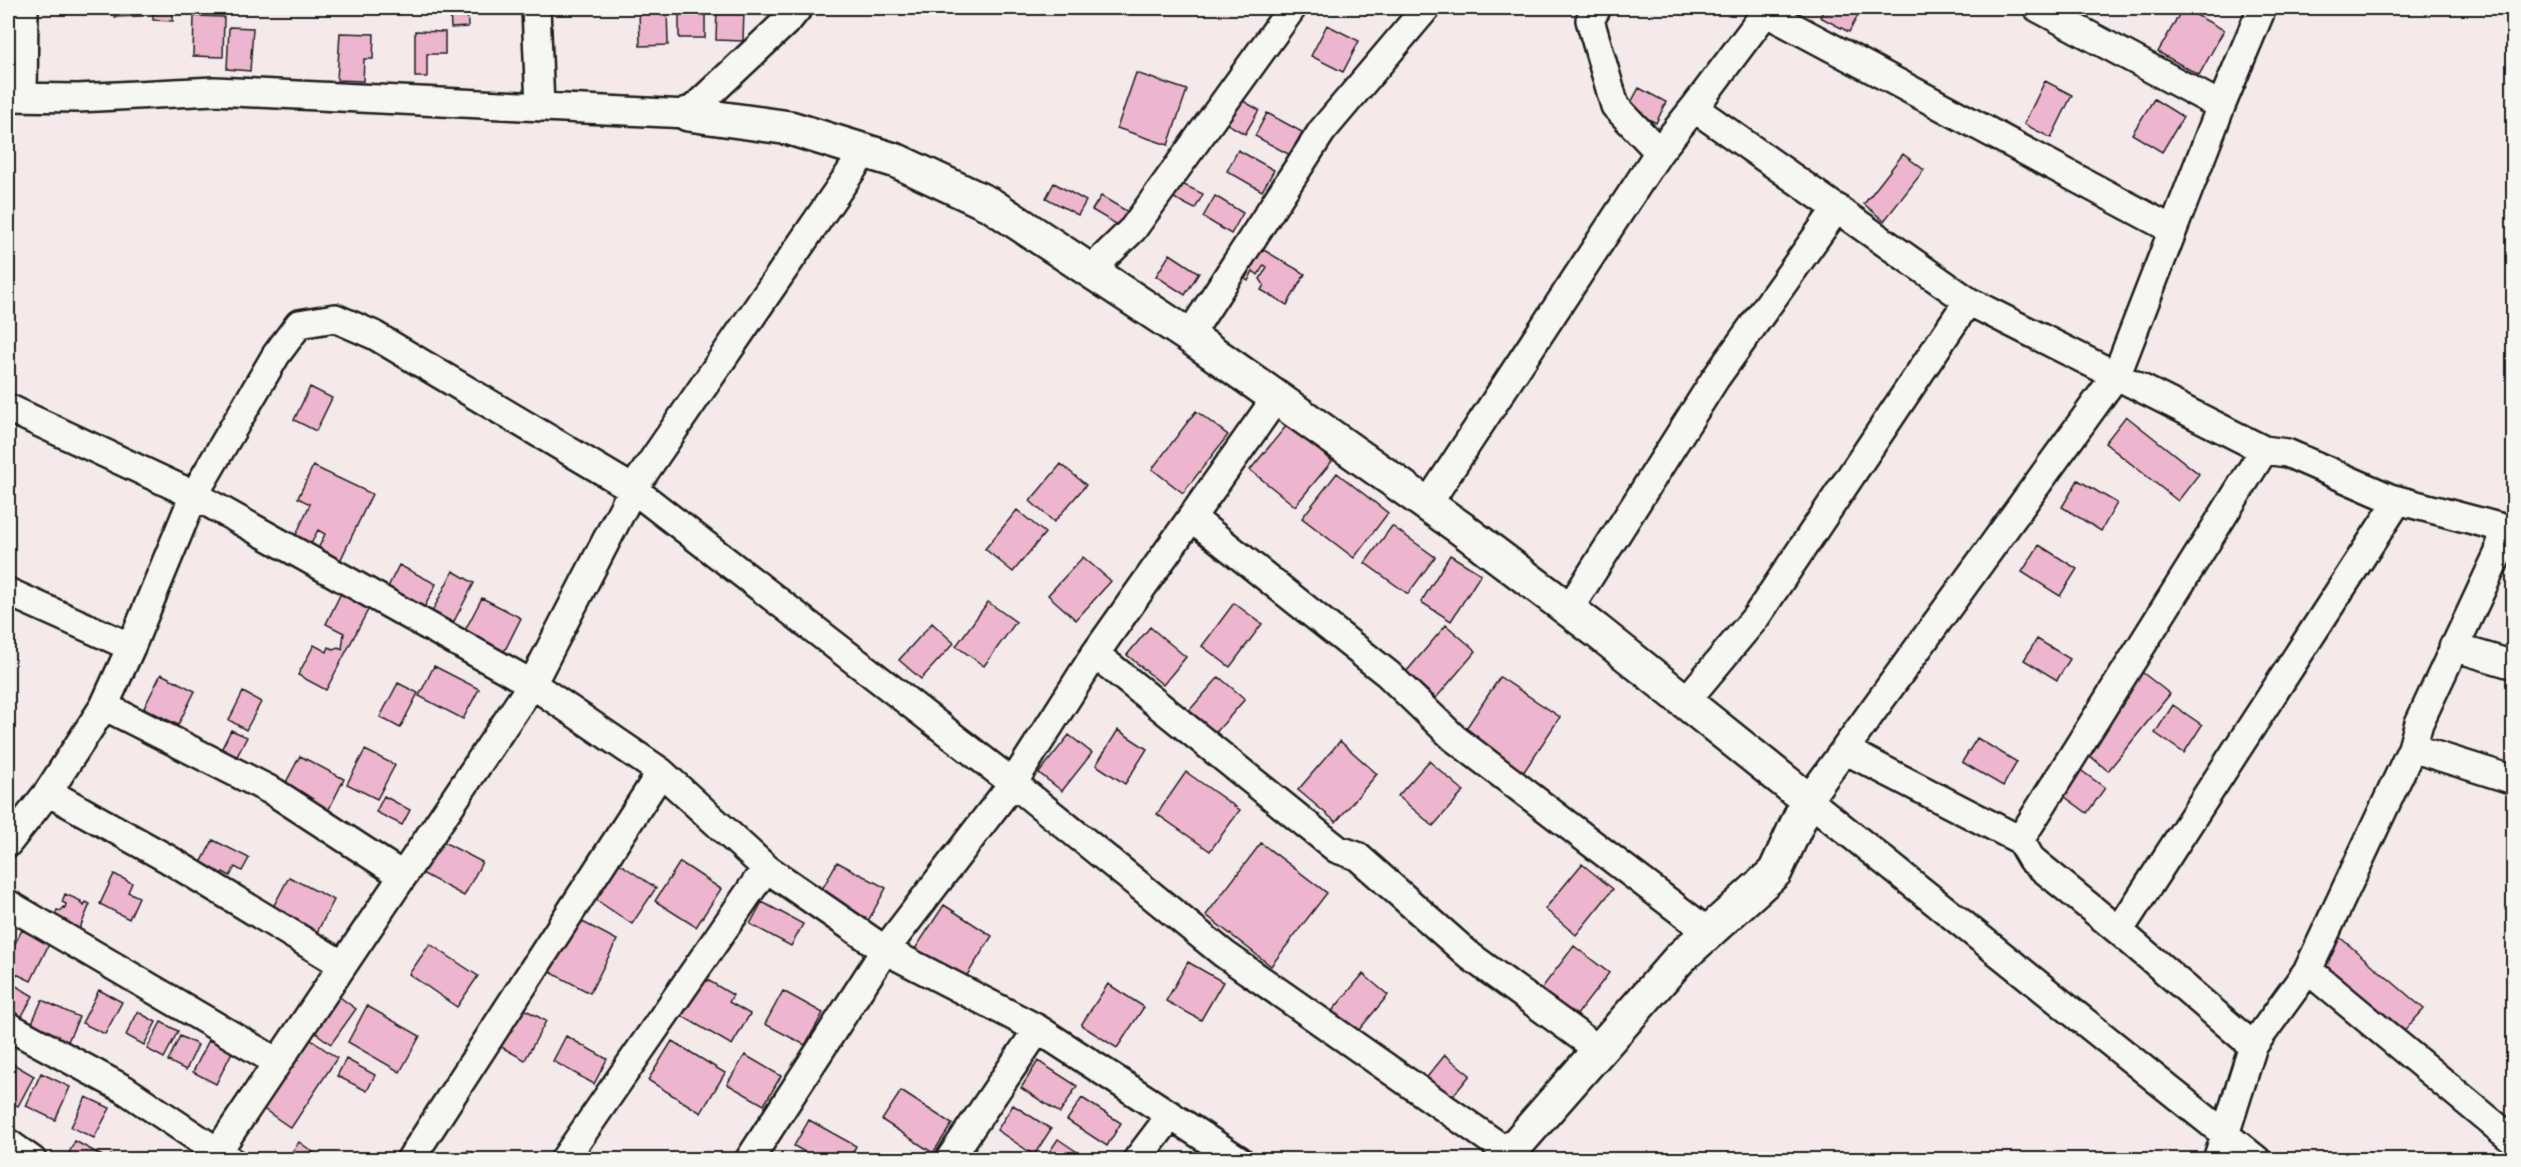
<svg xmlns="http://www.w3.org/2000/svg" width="2521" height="1167" viewBox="0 0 2521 1167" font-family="'Patrick Hand',sans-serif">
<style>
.building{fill:#edb6ce;stroke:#1c1c1c;stroke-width:1.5}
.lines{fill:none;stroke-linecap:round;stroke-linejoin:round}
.minor-casing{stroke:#1c1c1c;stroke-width:32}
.tertiary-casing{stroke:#1c1c1c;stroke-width:38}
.minor{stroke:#f6f6f2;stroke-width:27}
.tertiary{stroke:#f6f6f2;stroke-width:33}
</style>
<rect width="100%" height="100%" fill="#f4e9eb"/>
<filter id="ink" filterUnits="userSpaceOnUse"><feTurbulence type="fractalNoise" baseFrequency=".0167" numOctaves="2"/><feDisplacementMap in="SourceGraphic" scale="12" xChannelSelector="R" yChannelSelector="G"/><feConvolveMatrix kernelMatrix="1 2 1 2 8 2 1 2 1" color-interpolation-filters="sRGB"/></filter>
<g filter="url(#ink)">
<!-- building -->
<path class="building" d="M 115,8 L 143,8 L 143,16 L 115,17 Z
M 153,8 L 173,8 L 173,21 L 153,20 Z
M 450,8 L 467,8 L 468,27 L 451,28 Z
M 639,8 L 667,8 L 668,45 L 640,46 Z
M 679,8 L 705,8 L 705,38 L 679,38 Z
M 717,8 L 744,8 L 743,41 L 716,40 Z
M 1825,8 L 1862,8 L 1849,32 L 1820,17 Z
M 2183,8 L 2224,30 L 2199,75 L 2158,52 Z
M 194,16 L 224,17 L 223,57 L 193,56 Z
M 1327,25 L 1359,41 L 1343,72 L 1311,56 Z
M 229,27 L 253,28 L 250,71 L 227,69 Z
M 415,31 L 445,32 L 445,54 L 427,54 L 427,77 L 415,77 Z
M 340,33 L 374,34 L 373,59 L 364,59 L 363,81 L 337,80 Z
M 1136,73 L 1187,90 L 1168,145 L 1117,128 Z
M 2045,81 L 2072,95 L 2051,138 L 2024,124 Z
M 1639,88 L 1666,102 L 1656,123 L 1628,108 Z
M 1238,98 L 1259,110 L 1245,134 L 1224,122 Z
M 2154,99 L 2183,117 L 2162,152 L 2132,134 Z
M 1267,113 L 1302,132 L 1290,155 L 1255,136 Z
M 1238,150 L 1274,170 L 1262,191 L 1227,171 Z
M 1903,154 L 1924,170 L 1884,221 L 1864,204 Z
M 1178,182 L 1203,194 L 1195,209 L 1170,196 Z
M 1054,183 L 1086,201 L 1078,215 L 1046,198 Z
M 1101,196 L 1135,216 L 1126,230 L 1092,210 Z
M 1215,196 L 1243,213 L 1231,234 L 1203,217 Z
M 1262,249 L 1305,274 L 1287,305 L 1261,290 L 1264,285 L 1260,279 L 1267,267 L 1264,265 L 1258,275 L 1253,271 L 1248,281 L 1245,279 Z
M 1170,254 L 1199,273 L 1185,295 L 1156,276 Z
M 310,387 L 332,398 L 316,431 L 294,420 Z
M 1196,411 L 1228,435 L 1183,493 L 1152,469 Z
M 2126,416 L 2199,474 L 2178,501 L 2105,443 Z
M 1287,425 L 1332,461 L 1295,506 L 1250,470 Z
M 1061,464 L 1086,485 L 1054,522 L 1030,501 Z
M 313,466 L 372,494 L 340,561 L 317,551 L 325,534 L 318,530 L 311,544 L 295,537 L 310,504 L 298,498 Z
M 1337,473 L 1388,513 L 1354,558 L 1302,518 Z
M 2078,480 L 2117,503 L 2101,531 L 2062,507 Z
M 1017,510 L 1045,533 L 1013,572 L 985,549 Z
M 1392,526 L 1435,557 L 1408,594 L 1365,563 Z
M 2039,545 L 2077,569 L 2060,596 L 2022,572 Z
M 1450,555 L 1481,574 L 1451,621 L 1421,602 Z
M 1083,557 L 1111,581 L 1076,620 L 1048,595 Z
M 399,565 L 436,584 L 422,612 L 385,593 Z
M 453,571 L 474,583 L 453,623 L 432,612 Z
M 341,593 L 369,608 L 326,690 L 298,675 L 314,645 L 327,652 L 329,647 L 333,649 L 338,647 L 342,649 L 344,633 L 326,624 Z
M 482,598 L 521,618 L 501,658 L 461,638 Z
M 988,602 L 1016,622 L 984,666 L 956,646 Z
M 1234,603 L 1262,624 L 1230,667 L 1202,646 Z
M 932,623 L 954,643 L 921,679 L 899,660 Z
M 1446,625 L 1476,651 L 1436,698 L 1406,672 Z
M 1150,627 L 1186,657 L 1163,685 L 1127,655 Z
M 2037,639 L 2070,659 L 2057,680 L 2024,660 Z
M 434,666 L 479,689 L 463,719 L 419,696 Z
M 2138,669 L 2170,694 L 2108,771 L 2077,745 Z
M 161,674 L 195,691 L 178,725 L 144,708 Z
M 1219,677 L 1245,699 L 1213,736 L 1187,713 Z
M 1500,677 L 1560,717 L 1523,773 L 1463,733 Z
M 398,683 L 418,693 L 400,728 L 380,717 Z
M 243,692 L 261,702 L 246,730 L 229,720 Z
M 2173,705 L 2202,725 L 2184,753 L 2155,733 Z
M 231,730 L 247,737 L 232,766 L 217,758 Z
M 1118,730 L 1147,749 L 1125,784 L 1096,765 Z
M 1069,735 L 1092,753 L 1062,791 L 1039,773 Z
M 1977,738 L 2017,762 L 2003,786 L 1962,762 Z
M 1340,741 L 1377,774 L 1336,822 L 1298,790 Z
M 365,750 L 395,765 L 377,799 L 347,784 Z
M 300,756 L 344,779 L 328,811 L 283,788 Z
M 1429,761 L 1464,791 L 1433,826 L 1398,796 Z
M 2075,766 L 2105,788 L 2087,813 L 2057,791 Z
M 1186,772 L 1240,810 L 1210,851 L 1157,814 Z
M 384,796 L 410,810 L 402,825 L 376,812 Z
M 438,839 L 482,862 L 464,896 L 420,872 Z
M 213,840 L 249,858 L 242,871 L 235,867 L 230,876 L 223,872 L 218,880 L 198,869 Z
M 1261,843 L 1327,893 L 1271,966 L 1206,915 Z
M 610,857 L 656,888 L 632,924 L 586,893 Z
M 680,862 L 721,889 L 696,927 L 655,901 Z
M 837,862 L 886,888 L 868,921 L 819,895 Z
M 1582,864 L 1613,889 L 1576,935 L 1545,909 Z
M 114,874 L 132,883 L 128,892 L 139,897 L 129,919 L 100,904 Z
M 289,877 L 334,900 L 317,932 L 272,909 Z
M 65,894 L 81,901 L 80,903 L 84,906 L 86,902 L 90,904 L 76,937 L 55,915 L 57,910 L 61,911 L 63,907 L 65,908 L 66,904 L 62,902 Z
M 762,902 L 803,924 L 791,946 L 750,924 Z
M 944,905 L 992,936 L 962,983 L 913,952 Z
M 577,919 L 617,940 L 590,993 L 550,972 Z
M 2323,923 L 2424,1009 L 2398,1038 L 2298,952 Z
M 22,930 L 49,944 L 31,981 L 8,970 L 8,957 Z
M 430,944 L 478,976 L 457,1007 L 409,974 Z
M 1574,946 L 1609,973 L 1573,1020 L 1538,993 Z
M 1188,962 L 1223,982 L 1201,1020 L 1166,1001 Z
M 1363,974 L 1388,995 L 1353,1037 L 1328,1016 Z
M 704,978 L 733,995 L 729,1002 L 750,1014 L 732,1045 L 682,1016 Z
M 8,981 L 33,996 L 18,1023 L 8,1016 Z
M 1108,984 L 1144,1007 L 1117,1048 L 1081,1025 Z
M 99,990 L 122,1002 L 105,1034 L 82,1023 Z
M 330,990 L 356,1009 L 331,1044 L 305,1025 Z
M 783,991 L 823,1013 L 805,1045 L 765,1024 Z
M 42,1000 L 79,1017 L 64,1050 L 27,1034 Z
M 515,1004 L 546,1021 L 525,1060 L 494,1043 Z
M 367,1006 L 420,1036 L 400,1072 L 348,1042 Z
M 138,1012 L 156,1022 L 144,1045 L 126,1035 Z
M 161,1022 L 178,1031 L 164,1058 L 147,1049 Z
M 301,1033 L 337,1058 L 291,1128 L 255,1103 Z
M 180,1036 L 198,1045 L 186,1070 L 168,1061 Z
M 566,1036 L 607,1059 L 594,1084 L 553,1061 Z
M 209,1040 L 232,1052 L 216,1084 L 193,1072 Z
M 672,1041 L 725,1073 L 701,1113 L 648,1080 Z
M 745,1055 L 781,1076 L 764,1105 L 727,1084 Z
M 1445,1055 L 1470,1075 L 1440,1112 L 1415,1092 Z
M 346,1059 L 375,1075 L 367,1091 L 337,1076 Z
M 8,1061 L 34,1076 L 18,1106 L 8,1101 Z
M 1038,1061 L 1077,1086 L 1060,1113 L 1021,1088 Z
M 41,1073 L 70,1087 L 55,1120 L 26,1106 Z
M 901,1091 L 952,1124 L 933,1153 L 882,1120 Z
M 86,1097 L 110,1108 L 94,1138 L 71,1127 Z
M 1082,1098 L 1121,1123 L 1107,1146 L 1067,1120 Z
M 1013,1105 L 1051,1129 L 1034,1155 L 997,1130 Z
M 809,1120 L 856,1146 L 849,1160 L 819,1160 L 794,1146 Z
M 1058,1139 L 1089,1160 L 1044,1160 Z
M 75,1141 L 108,1159 L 111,1155 L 119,1160 L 81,1160 L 78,1156 L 75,1159 L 68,1155 Z
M 299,1142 L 323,1159 L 322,1160 L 286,1160 Z
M 1152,1149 L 1171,1160 L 1146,1160 Z
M 468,1150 L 487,1160 L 463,1160 Z"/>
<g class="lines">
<defs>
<path id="minor" d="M 536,8 L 540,107
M 2038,8 L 2221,106
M 1765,12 L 2173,230
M 8,97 L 78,98 L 214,91 L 688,114 L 789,19 L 798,8
M 23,97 L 24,8
M 1694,108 L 1769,8
M 1659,152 L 1694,108 L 1968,301 L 2264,450 L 2287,453 L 2390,498 L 2514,531
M 1091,270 L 1133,229 L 1292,8
M 1189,336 L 1322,131 L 1426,8
M 8,408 L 194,495 L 532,684 L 633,489 L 865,151
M 1427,505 L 1659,152 L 1615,106 L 1590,20 L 1597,8
M 1192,518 L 1388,674 L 1454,738 L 1708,932
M 8,592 L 131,647
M 1569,609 L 1715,379 L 1837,208
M 2453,647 L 2514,665
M 1095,654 L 1337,849 L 1357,856 L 1470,956 L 1599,1050
M 1685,702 L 1756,617 L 1968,301
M 104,706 L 274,792 L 403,876
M 2412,748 L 2514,780
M 1845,750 L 2020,840 L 2031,859 L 2119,931 L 2253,1046
M 48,792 L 168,859 L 343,965
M 2020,840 L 2264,450
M 8,843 L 48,792 L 104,706 L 131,647 L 194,495 L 276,355 L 299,324 L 335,318 L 374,335 L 633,489 L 1013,783 L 1224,954 L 1509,1153
M 8,904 L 277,1062
M 2119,931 L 2392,510 L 2390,498
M 2308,970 L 2514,1141
M 8,1026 L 124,1089 L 230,1160
M 8,1143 L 32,1160
M 212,1160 L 532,684 L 661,772 L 766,868 L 885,950 L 1038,1029 L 1239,1160
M 410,1160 L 661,772
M 564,1160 L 766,868
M 749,1160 L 885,950 L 1013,783 L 1095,654 L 1276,398
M 949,1160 L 1038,1029
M 1137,1160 L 1171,1115
M 2217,1160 L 2253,1046 L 2308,970 L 2412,748 L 2419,723 L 2499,552 L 2502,529
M 2257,1160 L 1808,800 L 2117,374 L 2221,106 L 2262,8"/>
<path id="tertiary" d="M 688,114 L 790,128 L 897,161 L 991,205 L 1189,336 L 1462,529 L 1597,631 L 1808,800 L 1775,872 L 1680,958 L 1503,1160"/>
</defs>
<!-- minor casing -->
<use href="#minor" class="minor-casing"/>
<!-- tertiary casing -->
<use href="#tertiary" class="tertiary-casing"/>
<!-- minor -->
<use href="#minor" class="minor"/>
<!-- tertiary -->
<use href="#tertiary" class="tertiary"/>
</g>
</g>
<!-- margin -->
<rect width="2521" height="1167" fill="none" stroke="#f6f6f2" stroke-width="30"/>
<rect x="15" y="15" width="2491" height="1137" fill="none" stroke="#1c1c1c" stroke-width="2" filter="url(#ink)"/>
</svg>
